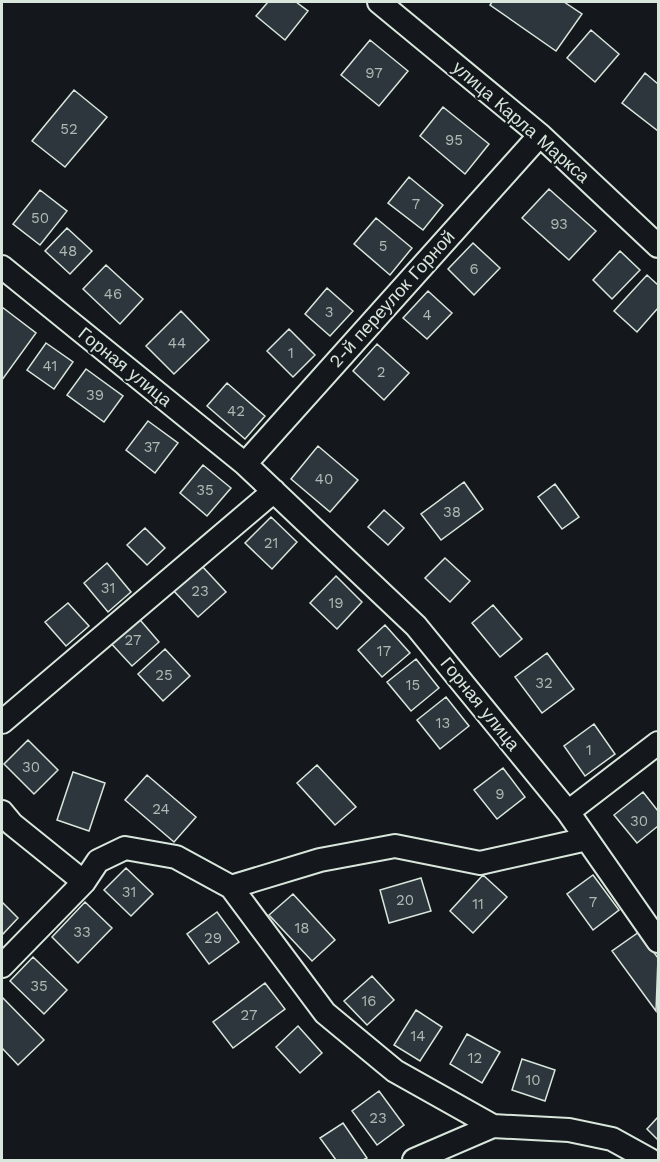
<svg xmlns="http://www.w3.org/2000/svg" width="660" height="1162" viewBox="0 0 660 1162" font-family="'Work Sans',sans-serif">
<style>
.building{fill:#2c363c;stroke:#d8e6dc;stroke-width:1.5}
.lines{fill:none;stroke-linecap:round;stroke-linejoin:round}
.minor-casing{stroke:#d8e6dc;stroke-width:26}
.minor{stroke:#14181c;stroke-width:22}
.labels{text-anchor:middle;stroke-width:4.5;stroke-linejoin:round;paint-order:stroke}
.number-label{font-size:15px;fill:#adbab4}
.street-label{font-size:18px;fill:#d8e6dc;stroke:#14181c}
</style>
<rect width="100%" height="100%" fill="#14181c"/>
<!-- building -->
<path class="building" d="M 268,2 L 296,2 L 308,11 L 285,40 L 256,16 Z
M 492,2 L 564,2 L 582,14 L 556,51 L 490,5 Z
M 591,30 L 619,54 L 595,82 L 567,58 Z
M 370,40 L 408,71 L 379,106 L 341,75 Z
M 645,73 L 658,84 L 658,131 L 622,103 Z
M 74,90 L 107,117 L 65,167 L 32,141 Z
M 443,107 L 489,144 L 465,174 L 420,136 Z
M 409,177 L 443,205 L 423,230 L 388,203 Z
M 549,189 L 596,231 L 569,260 L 522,218 Z
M 40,190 L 67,211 L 40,245 L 13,224 Z
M 376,218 L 412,248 L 390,275 L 354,244 Z
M 67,228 L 92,251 L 70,274 L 45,251 Z
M 473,243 L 500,268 L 474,295 L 448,269 Z
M 620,251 L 640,270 L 612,299 L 593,280 Z
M 106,265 L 143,299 L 120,324 L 83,289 Z
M 647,275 L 658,285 L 658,308 L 637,332 L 614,311 Z
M 327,288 L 353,311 L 330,336 L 305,314 Z
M 428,291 L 452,313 L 427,339 L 403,318 Z
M 2,307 L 36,333 L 2,380 Z
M 181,311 L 209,340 L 174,374 L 146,346 Z
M 289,329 L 315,355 L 293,377 L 267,351 Z
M 46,343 L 73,362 L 54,389 L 27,370 Z
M 377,344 L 409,373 L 384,400 L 353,371 Z
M 86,369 L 123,396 L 104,422 L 67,395 Z
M 227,383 L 265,416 L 245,439 L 207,406 Z
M 148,421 L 178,443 L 155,473 L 126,450 Z
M 318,446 L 358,480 L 330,512 L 291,479 Z
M 203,465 L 231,488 L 207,516 L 180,493 Z
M 464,482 L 483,509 L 441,540 L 421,514 Z
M 555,484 L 579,517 L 562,529 L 538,497 Z
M 384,510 L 404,528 L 388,545 L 368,527 Z
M 271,517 L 297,542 L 272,569 L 245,543 Z
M 145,528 L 165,548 L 147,565 L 127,545 Z
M 445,558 L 470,581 L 450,602 L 425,578 Z
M 107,563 L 131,592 L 108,612 L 84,583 Z
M 201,565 L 226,592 L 198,617 L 173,590 Z
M 336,576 L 362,602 L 337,629 L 310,603 Z
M 68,603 L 89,626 L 66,646 L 45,622 Z
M 493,605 L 522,639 L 500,657 L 472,623 Z
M 135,614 L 159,642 L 132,666 L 107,639 Z
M 385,625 L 410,653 L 382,677 L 358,650 Z
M 165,649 L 190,676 L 163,701 L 138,674 Z
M 547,653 L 574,689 L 542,713 L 515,677 Z
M 416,659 L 439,688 L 411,711 L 387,682 Z
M 446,697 L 469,726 L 440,749 L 417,720 Z
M 594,724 L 615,754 L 585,776 L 564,746 Z
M 28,740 L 58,770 L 34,794 L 4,764 Z
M 317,765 L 356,807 L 335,825 L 297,783 Z
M 503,768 L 525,797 L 497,819 L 474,790 Z
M 73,772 L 105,783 L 89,831 L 57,820 Z
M 147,775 L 196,817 L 174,842 L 125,800 Z
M 643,792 L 658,811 L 658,826 L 637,843 L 614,815 Z
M 126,868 L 153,894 L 131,916 L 104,890 Z
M 483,875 L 507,897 L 473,933 L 450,911 Z
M 593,875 L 619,910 L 593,930 L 567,894 Z
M 421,878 L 431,911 L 389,923 L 380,890 Z
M 293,894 L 335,940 L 312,961 L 269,915 Z
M 2,902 L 18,918 L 2,935 Z
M 85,902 L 112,928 L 78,963 L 52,937 Z
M 217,912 L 239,942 L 209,964 L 187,934 Z
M 639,932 L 658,958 L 656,1011 L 612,951 Z
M 33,957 L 67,990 L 44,1014 L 10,981 Z
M 372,976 L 394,1000 L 367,1025 L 344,1001 Z
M 265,983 L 285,1009 L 233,1048 L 213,1022 Z
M 2,997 L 44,1040 L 18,1065 L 2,1048 Z
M 416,1010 L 442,1027 L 420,1061 L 394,1045 Z
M 298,1026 L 322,1053 L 300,1073 L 276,1047 Z
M 467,1034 L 500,1052 L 482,1083 L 450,1064 Z
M 522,1059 L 555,1070 L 545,1101 L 512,1090 Z
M 379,1091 L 404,1125 L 377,1145 L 352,1111 Z
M 658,1117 L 658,1140 L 647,1129 Z
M 343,1123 L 367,1158 L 363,1160 L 336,1160 L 320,1138 Z"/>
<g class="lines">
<defs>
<path id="minor" d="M 379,2 L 540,135 L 658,246
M 2,267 L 245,464 L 416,626 L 568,812 L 658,941
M 245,464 L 540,135
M 2,722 L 274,491
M 2,812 L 12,824 L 84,882 L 98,861 L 125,848 L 176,857 L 231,887 L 325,1013 L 395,1071 L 493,1126 L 569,1130 L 612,1139 L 650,1160
M 568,812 L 658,743
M 231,887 L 320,860 L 395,846 L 480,863 L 587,839
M 2,966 L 84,882
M 414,1160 L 493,1126"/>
</defs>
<!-- minor casing -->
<use href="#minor" class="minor-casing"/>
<!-- minor -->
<use href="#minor" class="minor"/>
</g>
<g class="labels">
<!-- number labels -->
<g class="number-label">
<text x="374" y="78">97</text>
<text x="69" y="134">52</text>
<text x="454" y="145">95</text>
<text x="416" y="209">7</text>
<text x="40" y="223">50</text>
<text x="559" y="229">93</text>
<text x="383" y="251">5</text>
<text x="68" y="256">48</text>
<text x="474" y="274">6</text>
<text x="113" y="299">46</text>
<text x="329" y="317">3</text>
<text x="427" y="320">4</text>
<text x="177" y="348">44</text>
<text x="291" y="358">1</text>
<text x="50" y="371">41</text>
<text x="381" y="377">2</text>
<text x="95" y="400">39</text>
<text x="236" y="416">42</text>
<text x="152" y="452">37</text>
<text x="324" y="484">40</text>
<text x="205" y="495">35</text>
<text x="452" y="517">38</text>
<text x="271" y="548">21</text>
<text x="108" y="593">31</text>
<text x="200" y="596">23</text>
<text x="336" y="608">19</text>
<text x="133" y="645">27</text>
<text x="384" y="656">17</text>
<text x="164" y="680">25</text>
<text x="544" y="688">32</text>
<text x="413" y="690">15</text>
<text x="443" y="728">13</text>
<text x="589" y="755">1</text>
<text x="31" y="772">30</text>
<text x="500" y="799">9</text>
<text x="161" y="814">24</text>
<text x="639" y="826">30</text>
<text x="129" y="897">31</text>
<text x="405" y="905">20</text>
<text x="593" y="907">7</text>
<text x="478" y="909">11</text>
<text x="302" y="933">18</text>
<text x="82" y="937">33</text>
<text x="213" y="943">29</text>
<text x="39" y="991">35</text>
<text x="369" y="1006">16</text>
<text x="249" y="1020">27</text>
<text x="418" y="1041">14</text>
<text x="475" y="1063">12</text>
<text x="533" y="1085">10</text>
<text x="378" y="1123">23</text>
</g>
<!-- street labels -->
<g class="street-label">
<text transform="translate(521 122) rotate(41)" y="6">улица Карла Маркса</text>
<text transform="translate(392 299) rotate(-48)" y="6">2-й переулок Горной</text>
<text transform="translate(125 367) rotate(39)" y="6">Горная улица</text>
<text transform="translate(480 704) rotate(51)" y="6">Горная улица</text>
</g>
</g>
<!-- border -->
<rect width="660" height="1162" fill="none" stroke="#d8e6dc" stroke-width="6"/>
</svg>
